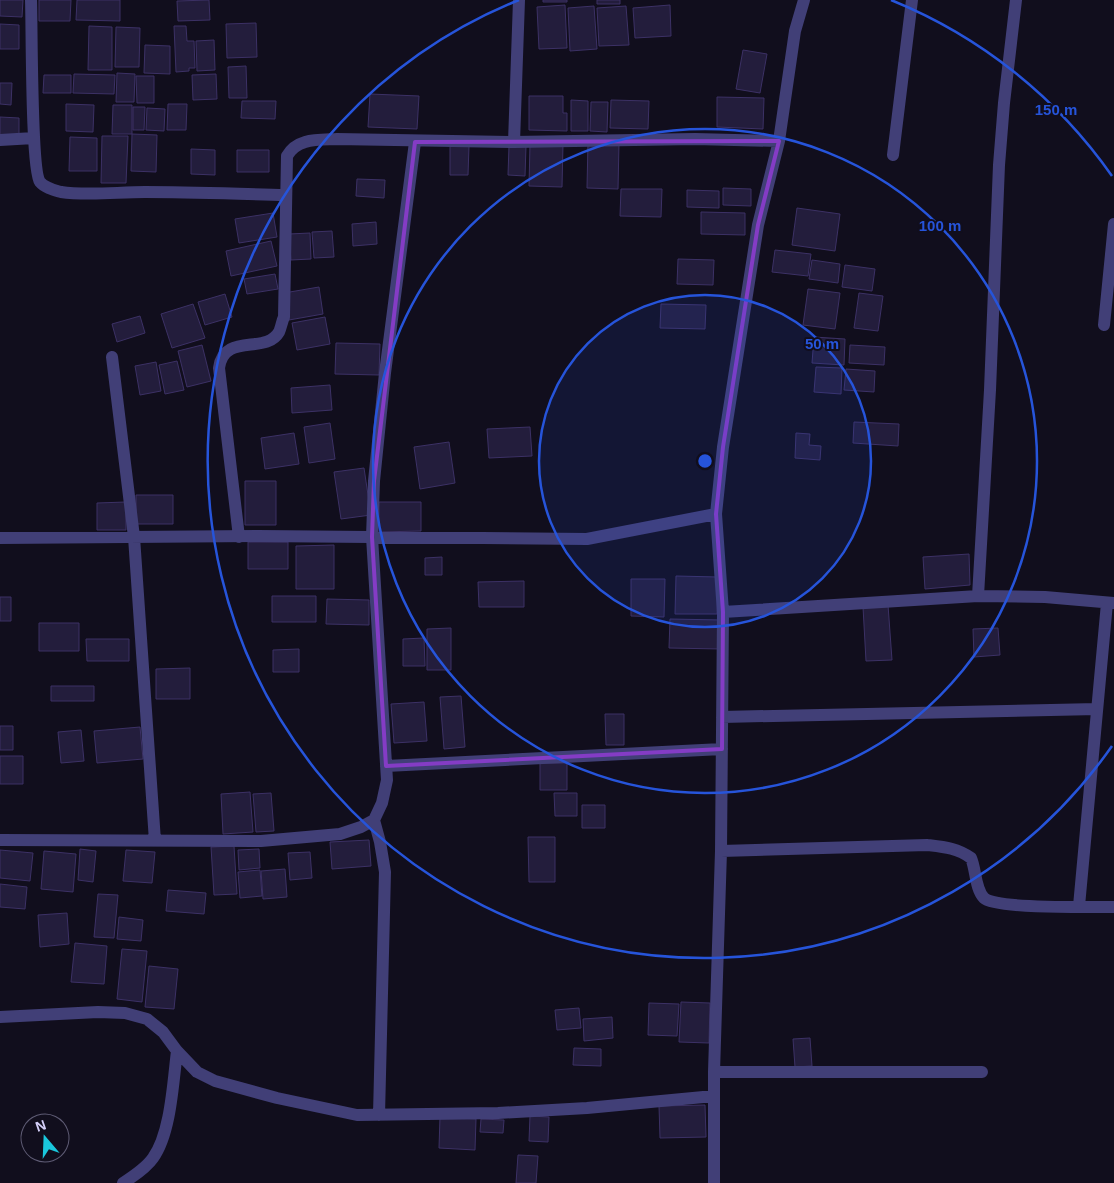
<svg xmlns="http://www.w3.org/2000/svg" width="1114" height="1183" viewBox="0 0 1114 1183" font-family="Arial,sans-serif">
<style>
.building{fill:#231d3c;stroke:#3c3165}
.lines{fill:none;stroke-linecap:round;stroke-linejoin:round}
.street{stroke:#413f77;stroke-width:12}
.marked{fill:none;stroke:#843cc5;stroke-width:4;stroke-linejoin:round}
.ring{fill:none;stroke:#2654da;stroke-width:2.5}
.centre{fill:#2654da;stroke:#110e1d;stroke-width:2.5}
.ring-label{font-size:15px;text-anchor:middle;font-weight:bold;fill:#2654da;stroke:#110e1d;stroke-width:4;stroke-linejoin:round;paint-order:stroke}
</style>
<rect width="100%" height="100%" fill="#110e1d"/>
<!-- building -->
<path class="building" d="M 0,0 L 23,0 L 22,17 L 0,16 Z
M 39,0 L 71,0 L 70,21 L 39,21 Z
M 77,0 L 120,0 L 120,21 L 76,20 Z
M 209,0 L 210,20 L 178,21 L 177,1 Z
M 543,0 L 567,0 L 567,2 L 543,2 Z
M 597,0 L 620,0 L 620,4 L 597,4 Z
M 565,5 L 567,48 L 539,49 L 537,7 Z
M 670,5 L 671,36 L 635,38 L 633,8 Z
M 594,6 L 597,49 L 570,51 L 568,8 Z
M 626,6 L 629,45 L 599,46 L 597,8 Z
M 256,23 L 257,57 L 227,58 L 226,24 Z
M 0,24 L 19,25 L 19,49 L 0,49 Z
M 89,26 L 112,27 L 112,70 L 88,70 Z
M 174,26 L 186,26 L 187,41 L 194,41 L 195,68 L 189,68 L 189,71 L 176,72 Z
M 116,27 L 140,28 L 139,67 L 115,67 Z
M 214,40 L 215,70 L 197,71 L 196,41 Z
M 145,45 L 170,46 L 170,74 L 144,73 Z
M 743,50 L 767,54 L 760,93 L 736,89 Z
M 246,66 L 247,98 L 229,98 L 228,67 Z
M 117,73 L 135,74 L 134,102 L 116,102 Z
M 74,74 L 115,75 L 114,94 L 73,93 Z
M 216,74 L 217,99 L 193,100 L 192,75 Z
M 44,75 L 71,75 L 71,93 L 43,93 Z
M 136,76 L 154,76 L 154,103 L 137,103 Z
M 0,83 L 12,83 L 11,105 L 0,104 Z
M 370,94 L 419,96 L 417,129 L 368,127 Z
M 529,96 L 563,96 L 563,113 L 567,113 L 567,131 L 529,130 Z
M 717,97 L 764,98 L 763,129 L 717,127 Z
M 571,100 L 588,101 L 588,131 L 571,131 Z
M 611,100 L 649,101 L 648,129 L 610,128 Z
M 242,101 L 276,101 L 275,119 L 241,118 Z
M 591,102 L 608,102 L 607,132 L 590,131 Z
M 66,104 L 94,105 L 93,132 L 66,131 Z
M 168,104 L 187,104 L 186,130 L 167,130 Z
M 113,105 L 132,105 L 132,134 L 112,134 Z
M 133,107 L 145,107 L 144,130 L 133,130 Z
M 147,108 L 165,109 L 164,131 L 146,130 Z
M 0,117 L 19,118 L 19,137 L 0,137 Z
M 132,134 L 157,135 L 156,172 L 131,171 Z
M 102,136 L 128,136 L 126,183 L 101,183 Z
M 70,137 L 97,138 L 97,171 L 69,171 Z
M 588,142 L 619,143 L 618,189 L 587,188 Z
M 530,144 L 563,144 L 562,187 L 529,186 Z
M 450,145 L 469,146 L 468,175 L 450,175 Z
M 509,146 L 526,146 L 525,176 L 508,175 Z
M 191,149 L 215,150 L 215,175 L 191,174 Z
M 237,150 L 269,150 L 269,172 L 237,172 Z
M 357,179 L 385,180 L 384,198 L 356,196 Z
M 723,188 L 751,189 L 751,206 L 723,205 Z
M 621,189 L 662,189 L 661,217 L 620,216 Z
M 687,190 L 719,191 L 719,208 L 687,207 Z
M 797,208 L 840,214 L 835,251 L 792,245 Z
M 701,212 L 745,213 L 745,235 L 701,234 Z
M 273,213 L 277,237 L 239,243 L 235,219 Z
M 376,222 L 377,244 L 353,246 L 352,224 Z
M 332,231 L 334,257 L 314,258 L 312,232 Z
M 310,233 L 311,259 L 291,260 L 289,234 Z
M 271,241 L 277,266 L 231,276 L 226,251 Z
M 775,250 L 811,254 L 808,276 L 772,272 Z
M 678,259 L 714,260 L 713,285 L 677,284 Z
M 812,260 L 840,264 L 838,283 L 809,279 Z
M 845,265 L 875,269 L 872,291 L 842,287 Z
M 275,274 L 278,289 L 247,294 L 244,279 Z
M 319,287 L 323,314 L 289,320 L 284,293 Z
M 808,289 L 840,293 L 835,329 L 803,325 Z
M 859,293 L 883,296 L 878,331 L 854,328 Z
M 225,294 L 232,317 L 205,325 L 198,302 Z
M 193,304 L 205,338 L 172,348 L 161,314 Z
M 661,304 L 706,305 L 705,329 L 660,328 Z
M 140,316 L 145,333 L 117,342 L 112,324 Z
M 325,317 L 330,344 L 297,350 L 292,323 Z
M 814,337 L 845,339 L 844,365 L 812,363 Z
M 336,343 L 380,344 L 379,375 L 335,374 Z
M 202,345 L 211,381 L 187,387 L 178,351 Z
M 850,345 L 885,347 L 884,365 L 849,363 Z
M 177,361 L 184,390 L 165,394 L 159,365 Z
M 156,362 L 161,391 L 140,395 L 135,366 Z
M 816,367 L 842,368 L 841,394 L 814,392 Z
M 846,369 L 875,371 L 874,392 L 844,390 Z
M 330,385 L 332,410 L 292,413 L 291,388 Z
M 854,422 L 899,424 L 898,446 L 853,443 Z
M 330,423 L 335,459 L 309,463 L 304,427 Z
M 530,427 L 532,456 L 489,458 L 487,429 Z
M 294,433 L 299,464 L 265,469 L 261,438 Z
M 796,433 L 810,434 L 809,445 L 821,446 L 820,460 L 795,458 Z
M 449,442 L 455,483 L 420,489 L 414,447 Z
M 364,468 L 371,515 L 341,519 L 334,472 Z
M 245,481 L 276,481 L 276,525 L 245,525 Z
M 136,495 L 173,495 L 173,524 L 136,524 Z
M 126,502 L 126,530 L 97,530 L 97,503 Z
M 379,502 L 421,502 L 421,531 L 379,532 Z
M 248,542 L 288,542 L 288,569 L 248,569 Z
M 334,545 L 334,589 L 296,589 L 296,546 Z
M 969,554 L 970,585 L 925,589 L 923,557 Z
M 442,557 L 442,575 L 425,575 L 425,558 Z
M 676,576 L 718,577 L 717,614 L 675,614 Z
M 631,579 L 665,579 L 664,617 L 631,616 Z
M 524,581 L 524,607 L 479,607 L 478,582 Z
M 272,596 L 316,596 L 316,622 L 272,622 Z
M 0,597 L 11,597 L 11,621 L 0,621 Z
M 327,599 L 369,600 L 369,625 L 326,624 Z
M 888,605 L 892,660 L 866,661 L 863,607 Z
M 670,619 L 722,620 L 721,649 L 669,648 Z
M 39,623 L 79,623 L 79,651 L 39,651 Z
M 451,628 L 451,670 L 427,670 L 427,629 Z
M 998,628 L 1000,655 L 974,657 L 973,629 Z
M 424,638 L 425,666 L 403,666 L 403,639 Z
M 86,639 L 129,639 L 129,661 L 87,661 Z
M 299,649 L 299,672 L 273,672 L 273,650 Z
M 190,668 L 190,699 L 156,699 L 156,669 Z
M 51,686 L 94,686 L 94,701 L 51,701 Z
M 461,696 L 465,747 L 444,749 L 440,697 Z
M 424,702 L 427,741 L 394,743 L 391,704 Z
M 605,714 L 624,714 L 624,745 L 606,745 Z
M 0,726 L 13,726 L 13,750 L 0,750 Z
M 140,727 L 143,759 L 97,763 L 94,731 Z
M 81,730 L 84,761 L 61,763 L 58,732 Z
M 0,756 L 23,756 L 23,784 L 0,784 Z
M 540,763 L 567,763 L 567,790 L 540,790 Z
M 250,792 L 253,832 L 223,834 L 221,794 Z
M 271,793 L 274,831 L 256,832 L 253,794 Z
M 554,793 L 577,793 L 577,816 L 555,816 Z
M 582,805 L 605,805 L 605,828 L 582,828 Z
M 528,837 L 555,837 L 555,882 L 529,882 Z
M 369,840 L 371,866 L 332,869 L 330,842 Z
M 234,846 L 237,894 L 214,895 L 211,847 Z
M 80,849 L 96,851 L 93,882 L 78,880 Z
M 259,849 L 260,868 L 239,870 L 238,850 Z
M 0,850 L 33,853 L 30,881 L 0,878 Z
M 126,850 L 155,852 L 152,883 L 123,881 Z
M 44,851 L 76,854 L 73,892 L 41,889 Z
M 310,852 L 312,878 L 290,880 L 288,853 Z
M 285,869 L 287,897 L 263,899 L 261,871 Z
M 260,870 L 262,896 L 240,898 L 238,872 Z
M 0,884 L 27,887 L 25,909 L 0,907 Z
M 168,890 L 206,893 L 204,914 L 166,911 Z
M 98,894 L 118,895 L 114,938 L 94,937 Z
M 67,913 L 69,944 L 40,947 L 38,915 Z
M 119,917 L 143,920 L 141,941 L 117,939 Z
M 75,943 L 107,946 L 104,984 L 71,982 Z
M 122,949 L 147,951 L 142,1002 L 117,999 Z
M 149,966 L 178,969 L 174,1009 L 145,1007 Z
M 681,1002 L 710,1003 L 709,1043 L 679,1042 Z
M 649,1003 L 679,1004 L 677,1036 L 648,1035 Z
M 579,1008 L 581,1028 L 557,1030 L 555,1010 Z
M 612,1017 L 613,1038 L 584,1041 L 583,1019 Z
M 810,1038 L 812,1066 L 795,1067 L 793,1039 Z
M 574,1048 L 601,1049 L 601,1066 L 573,1065 Z
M 705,1105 L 706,1137 L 660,1138 L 659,1106 Z
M 530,1116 L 549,1117 L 548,1142 L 529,1141 Z
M 440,1117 L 476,1119 L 475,1150 L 439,1148 Z
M 481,1119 L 504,1120 L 503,1133 L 480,1132 Z
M 518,1155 L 538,1156 L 536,1183 L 516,1183 Z"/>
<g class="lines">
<!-- street -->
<path class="street" d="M 31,0 C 32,25 31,170 40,182 C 45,188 54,190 61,192 C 87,196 118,192 145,192 C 192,192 239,194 286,195
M 0,140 L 34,138
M 514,142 L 519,0
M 893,155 L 912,0
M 1104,325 L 1114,224
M 112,357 L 134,537 L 155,841
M 239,537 L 219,368 C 224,332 266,355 279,332 C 281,328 282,321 284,317 L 287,156 C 297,138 318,140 337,139 L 514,142 L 695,139 L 779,141
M 0,538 L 258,536 L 587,539 L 716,514
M 978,596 L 990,390 L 999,165 L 1004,103 L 1016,0
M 723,612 L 978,596 L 1045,597 L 1114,603
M 722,717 L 1097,709
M 386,766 L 722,749
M 374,820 L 380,842 L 385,872 L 379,1115
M 0,840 L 261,841 L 340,834 L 361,827 L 374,820 L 382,803 L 387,780 L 372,537 L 374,481 L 385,373 L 415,142
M 721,851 L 927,845 C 944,847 957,848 971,858 C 976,869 975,889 984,898 C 996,909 1092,907 1114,907
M 1079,906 L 1107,603
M 0,1017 L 98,1012 L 125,1013 L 147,1019 L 163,1032 L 177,1051 L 197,1072 L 215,1081 L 277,1098 L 357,1115 L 498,1113 L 587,1108 L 714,1096
M 714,1072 L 982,1072
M 123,1183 C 134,1176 146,1168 153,1158 C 171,1133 173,1082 177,1051
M 714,1183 L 714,1072 L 721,851 L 723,612 L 716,514 L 723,447 L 758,225 L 779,141 L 795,31 L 804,0"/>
</g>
<!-- marked area -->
<path class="marked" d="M 779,141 L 758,225 L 723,447 L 716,514 L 723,612 L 722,749 L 386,766 L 372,537 L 374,481 L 415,142 Z"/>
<!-- distance rings -->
<circle cx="705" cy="461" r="166" fill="#2654da" fill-opacity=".12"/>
<g class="ring">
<circle cx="705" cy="461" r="166"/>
<circle cx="705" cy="461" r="332"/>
<path d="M1112 746A497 497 0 1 1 519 0M891 0A497 497 0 0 1 1112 176"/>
</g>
<circle cx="705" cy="461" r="8" class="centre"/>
<g class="ring-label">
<text x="1056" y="115">150 m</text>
<text x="940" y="231">100 m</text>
<text x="822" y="349">50 m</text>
</g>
<!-- north arrow -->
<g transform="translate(45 1138) rotate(341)"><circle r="24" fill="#110e1d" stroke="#5f5c75"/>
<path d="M0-4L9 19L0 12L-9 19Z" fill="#1ac7dc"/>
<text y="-8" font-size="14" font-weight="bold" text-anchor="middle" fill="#d5d0f9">N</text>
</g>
</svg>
